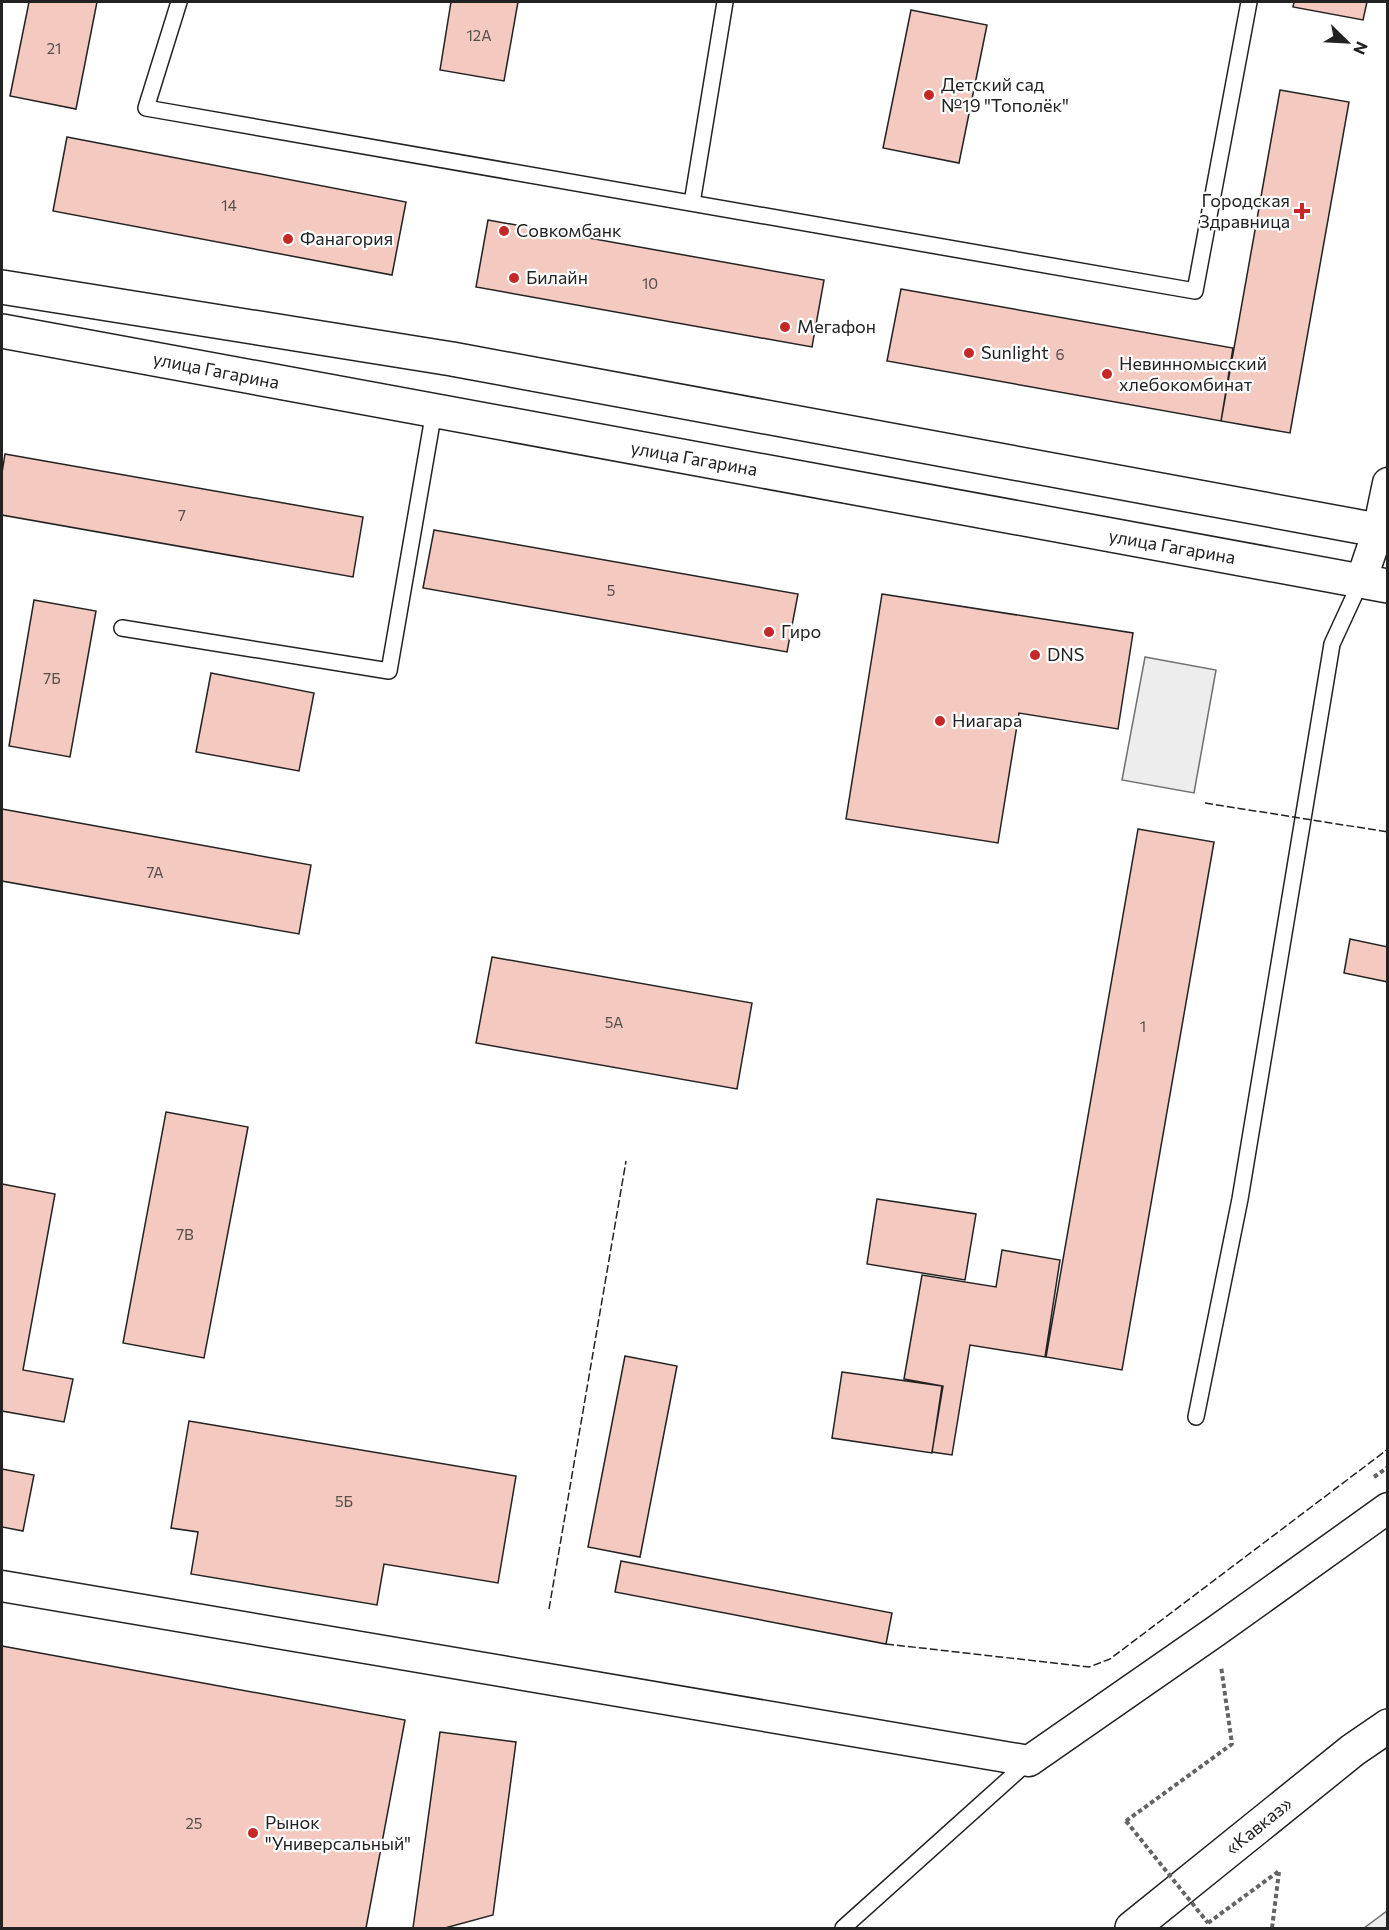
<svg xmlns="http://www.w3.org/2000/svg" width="1389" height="1930" viewBox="0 0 1389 1930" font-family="Commissioner,sans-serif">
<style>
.green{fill:#eee;stroke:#6f6f6f;stroke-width:1.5}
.parking{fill:#ededed;stroke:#6f6f6f;stroke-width:1.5}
.building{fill:#f3c9c0;stroke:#222;stroke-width:1.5}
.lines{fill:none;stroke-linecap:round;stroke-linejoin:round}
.service-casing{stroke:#222;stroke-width:18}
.minor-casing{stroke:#222;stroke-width:33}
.secondary-casing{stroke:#222;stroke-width:36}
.trunk-casing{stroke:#222;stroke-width:36}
.path{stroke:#646464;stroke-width:4;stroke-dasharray:4.5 3;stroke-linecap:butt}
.service{stroke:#fff;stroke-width:15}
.minor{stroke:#fff;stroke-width:30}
.secondary{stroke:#fff;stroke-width:33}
.trunk{stroke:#fff;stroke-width:33}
.path-bridge{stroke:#646464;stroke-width:4;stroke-dasharray:4.5 3;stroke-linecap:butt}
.fence{stroke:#222;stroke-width:1.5;stroke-dasharray:8 3;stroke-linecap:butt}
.poi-dot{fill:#c62828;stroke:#fff;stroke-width:2}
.labels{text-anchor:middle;stroke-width:4.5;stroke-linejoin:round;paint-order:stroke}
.number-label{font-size:15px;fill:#564c4a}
.poi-label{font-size:18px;fill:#222;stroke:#fff;text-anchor:start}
.street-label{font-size:18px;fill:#222;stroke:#fff}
</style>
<rect width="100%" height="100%" fill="#fff"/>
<!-- green -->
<path class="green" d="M 1387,1911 L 1387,1928 L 1364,1928 Z"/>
<!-- parking -->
<path class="parking" d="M 1145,657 L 1216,670 L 1194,793 L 1122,780 Z"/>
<!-- building -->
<path class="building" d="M 29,2 L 97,2 L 76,109 L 10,96 Z
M 451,2 L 518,2 L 504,81 L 440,70 Z
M 1294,2 L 1367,2 L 1363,20 L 1293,7 Z
M 911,10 L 987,25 L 959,163 L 883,148 Z
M 1280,90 L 1349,102 L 1290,433 L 1221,421 Z
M 67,137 L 406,202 L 392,275 L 53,211 Z
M 488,220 L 824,280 L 812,347 L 476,287 Z
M 901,289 L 1233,348 L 1221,421 L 887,361 Z
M 5,454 L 363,517 L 353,577 L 2,515 L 2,473 Z
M 434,530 L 798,594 L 787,652 L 423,588 Z
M 882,594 L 1133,633 L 1118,729 L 1019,713 L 998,843 L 846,819 Z
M 34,600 L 96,611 L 70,757 L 9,746 Z
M 211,673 L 314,693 L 299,771 L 196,752 Z
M 2,809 L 311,865 L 299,934 L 2,881 Z
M 1138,829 L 1214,842 L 1122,1370 L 1046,1357 Z
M 1350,939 L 1388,947 L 1388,982 L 1344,973 Z
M 492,957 L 752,1003 L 737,1089 L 476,1043 Z
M 166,1112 L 248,1127 L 204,1358 L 123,1343 Z
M 2,1184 L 55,1194 L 23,1370 L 73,1379 L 64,1422 L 2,1411 Z
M 877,1199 L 976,1214 L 965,1280 L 867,1264 Z
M 1002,1250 L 1060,1260 L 1045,1357 L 970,1345 L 952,1455 L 932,1452 L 943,1386 L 904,1379 L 922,1275 L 996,1287 Z
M 625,1356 L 677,1366 L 640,1557 L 588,1547 Z
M 842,1372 L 942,1386 L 932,1453 L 832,1438 Z
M 189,1421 L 516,1476 L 498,1583 L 384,1564 L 377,1605 L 191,1574 L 198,1532 L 171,1528 Z
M 2,1469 L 34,1475 L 23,1531 L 2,1527 Z
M 621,1561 L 892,1613 L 886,1644 L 615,1592 Z
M 2,1646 L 405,1720 L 366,1928 L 2,1928 Z
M 440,1732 L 516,1742 L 493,1915 L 445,1928 L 413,1928 Z"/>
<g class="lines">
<defs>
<path id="service" d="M 179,2 L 146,108 L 1195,291 L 1249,2
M 692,203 L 725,2
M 122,628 L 389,671 L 434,411
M 1196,1417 L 1240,1199 L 1332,644 L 1361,581
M 843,1928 L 1029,1761"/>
<path id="minor" d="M 1361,581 L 1378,531 L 1388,483
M 2,1586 L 1029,1761 L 1216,1631 L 1388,1508"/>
<path id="secondary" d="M 2,287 L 452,359 L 1388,532
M 2,331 L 1388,586"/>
<path id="trunk" d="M 1132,1928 L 1353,1750 L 1388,1726"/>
</defs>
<!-- service casing -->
<use href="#service" class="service-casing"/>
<!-- minor casing -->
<use href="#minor" class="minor-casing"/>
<!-- secondary casing -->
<use href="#secondary" class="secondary-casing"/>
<!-- trunk casing -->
<use href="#trunk" class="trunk-casing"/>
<!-- path -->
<path class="path" d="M 1374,1477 L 1388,1467
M 1126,1821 L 1232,1744 L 1221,1666
M 1208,1923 L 1279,1871
M 1272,1928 L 1279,1872"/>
<!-- service -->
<use href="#service" class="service"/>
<!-- minor -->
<use href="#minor" class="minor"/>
<!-- secondary -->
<use href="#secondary" class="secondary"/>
<!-- trunk -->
<use href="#trunk" class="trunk"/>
<!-- path-bridge -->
<path class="path-bridge" d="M 1126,1821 L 1208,1923"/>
<!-- fence -->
<path class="fence" d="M 1205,803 L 1388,832
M 549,1609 L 626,1161
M 886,1644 L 1089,1667 L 1110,1659 L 1388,1449"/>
</g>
<!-- markers -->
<g class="poi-dot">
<circle cx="929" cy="95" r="6"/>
<path d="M1299 202h6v6h6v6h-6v6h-6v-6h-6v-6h6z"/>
<circle cx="504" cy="231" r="6"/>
<circle cx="288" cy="239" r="6"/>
<circle cx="514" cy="278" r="6"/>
<circle cx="785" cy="327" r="6"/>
<circle cx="969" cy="353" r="6"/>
<circle cx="1107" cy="374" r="6"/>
<circle cx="769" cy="632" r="6"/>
<circle cx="1035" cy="655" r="6"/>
<circle cx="940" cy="721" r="6"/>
<circle cx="253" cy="1833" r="6"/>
</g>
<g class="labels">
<!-- number labels -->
<g class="number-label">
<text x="479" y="41">12А</text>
<text x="54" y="54">21</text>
<text x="229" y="211">14</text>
<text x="650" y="289">10</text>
<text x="1060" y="360">6</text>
<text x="182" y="521">7</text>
<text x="611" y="596">5</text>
<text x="52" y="684">7Б</text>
<text x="155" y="878">7А</text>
<text x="614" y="1028">5А</text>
<text x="1143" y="1032">1</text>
<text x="185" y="1240">7В</text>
<text x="344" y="1507">5Б</text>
<text x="194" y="1829">25</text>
</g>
<!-- poi labels -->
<g class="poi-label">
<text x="941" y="91">Детский сад<tspan x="941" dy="21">№19 "Тополёк"</tspan></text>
<text x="1290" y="207" text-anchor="end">Городская<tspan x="1290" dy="21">Здравница</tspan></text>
<text x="516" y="237">Совкомбанк</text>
<text x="300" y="245">Фанагория</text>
<text x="526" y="284">Билайн</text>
<text x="797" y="333">Мегафон</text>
<text x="981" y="359">Sunlight</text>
<text x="1119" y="370">Невинномысский<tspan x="1119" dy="21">хлебокомбинат</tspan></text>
<text x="781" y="638">Гиро</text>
<text x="1047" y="661">DNS</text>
<text x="952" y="727">Ниагара</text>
<text x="265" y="1829">Рынок<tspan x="265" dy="21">"Универсальный"</tspan></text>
</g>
<!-- street labels -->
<g class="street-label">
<text transform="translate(216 371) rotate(11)" y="6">улица Гагарина</text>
<text transform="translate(694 459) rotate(10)" y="6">улица Гагарина</text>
<text transform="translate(1172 547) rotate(10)" y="6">улица Гагарина</text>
<text transform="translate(1259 1826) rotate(-39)" y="6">«Кавказ»</text>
</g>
</g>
<!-- border -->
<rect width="1389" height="1930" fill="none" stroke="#222222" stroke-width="6"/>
<!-- north arrow -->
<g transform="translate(1347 42) rotate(114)" stroke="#ffffff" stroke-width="4.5" paint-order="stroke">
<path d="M0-4.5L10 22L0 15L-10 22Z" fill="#222222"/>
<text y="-9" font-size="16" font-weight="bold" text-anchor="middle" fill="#222222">N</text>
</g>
</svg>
